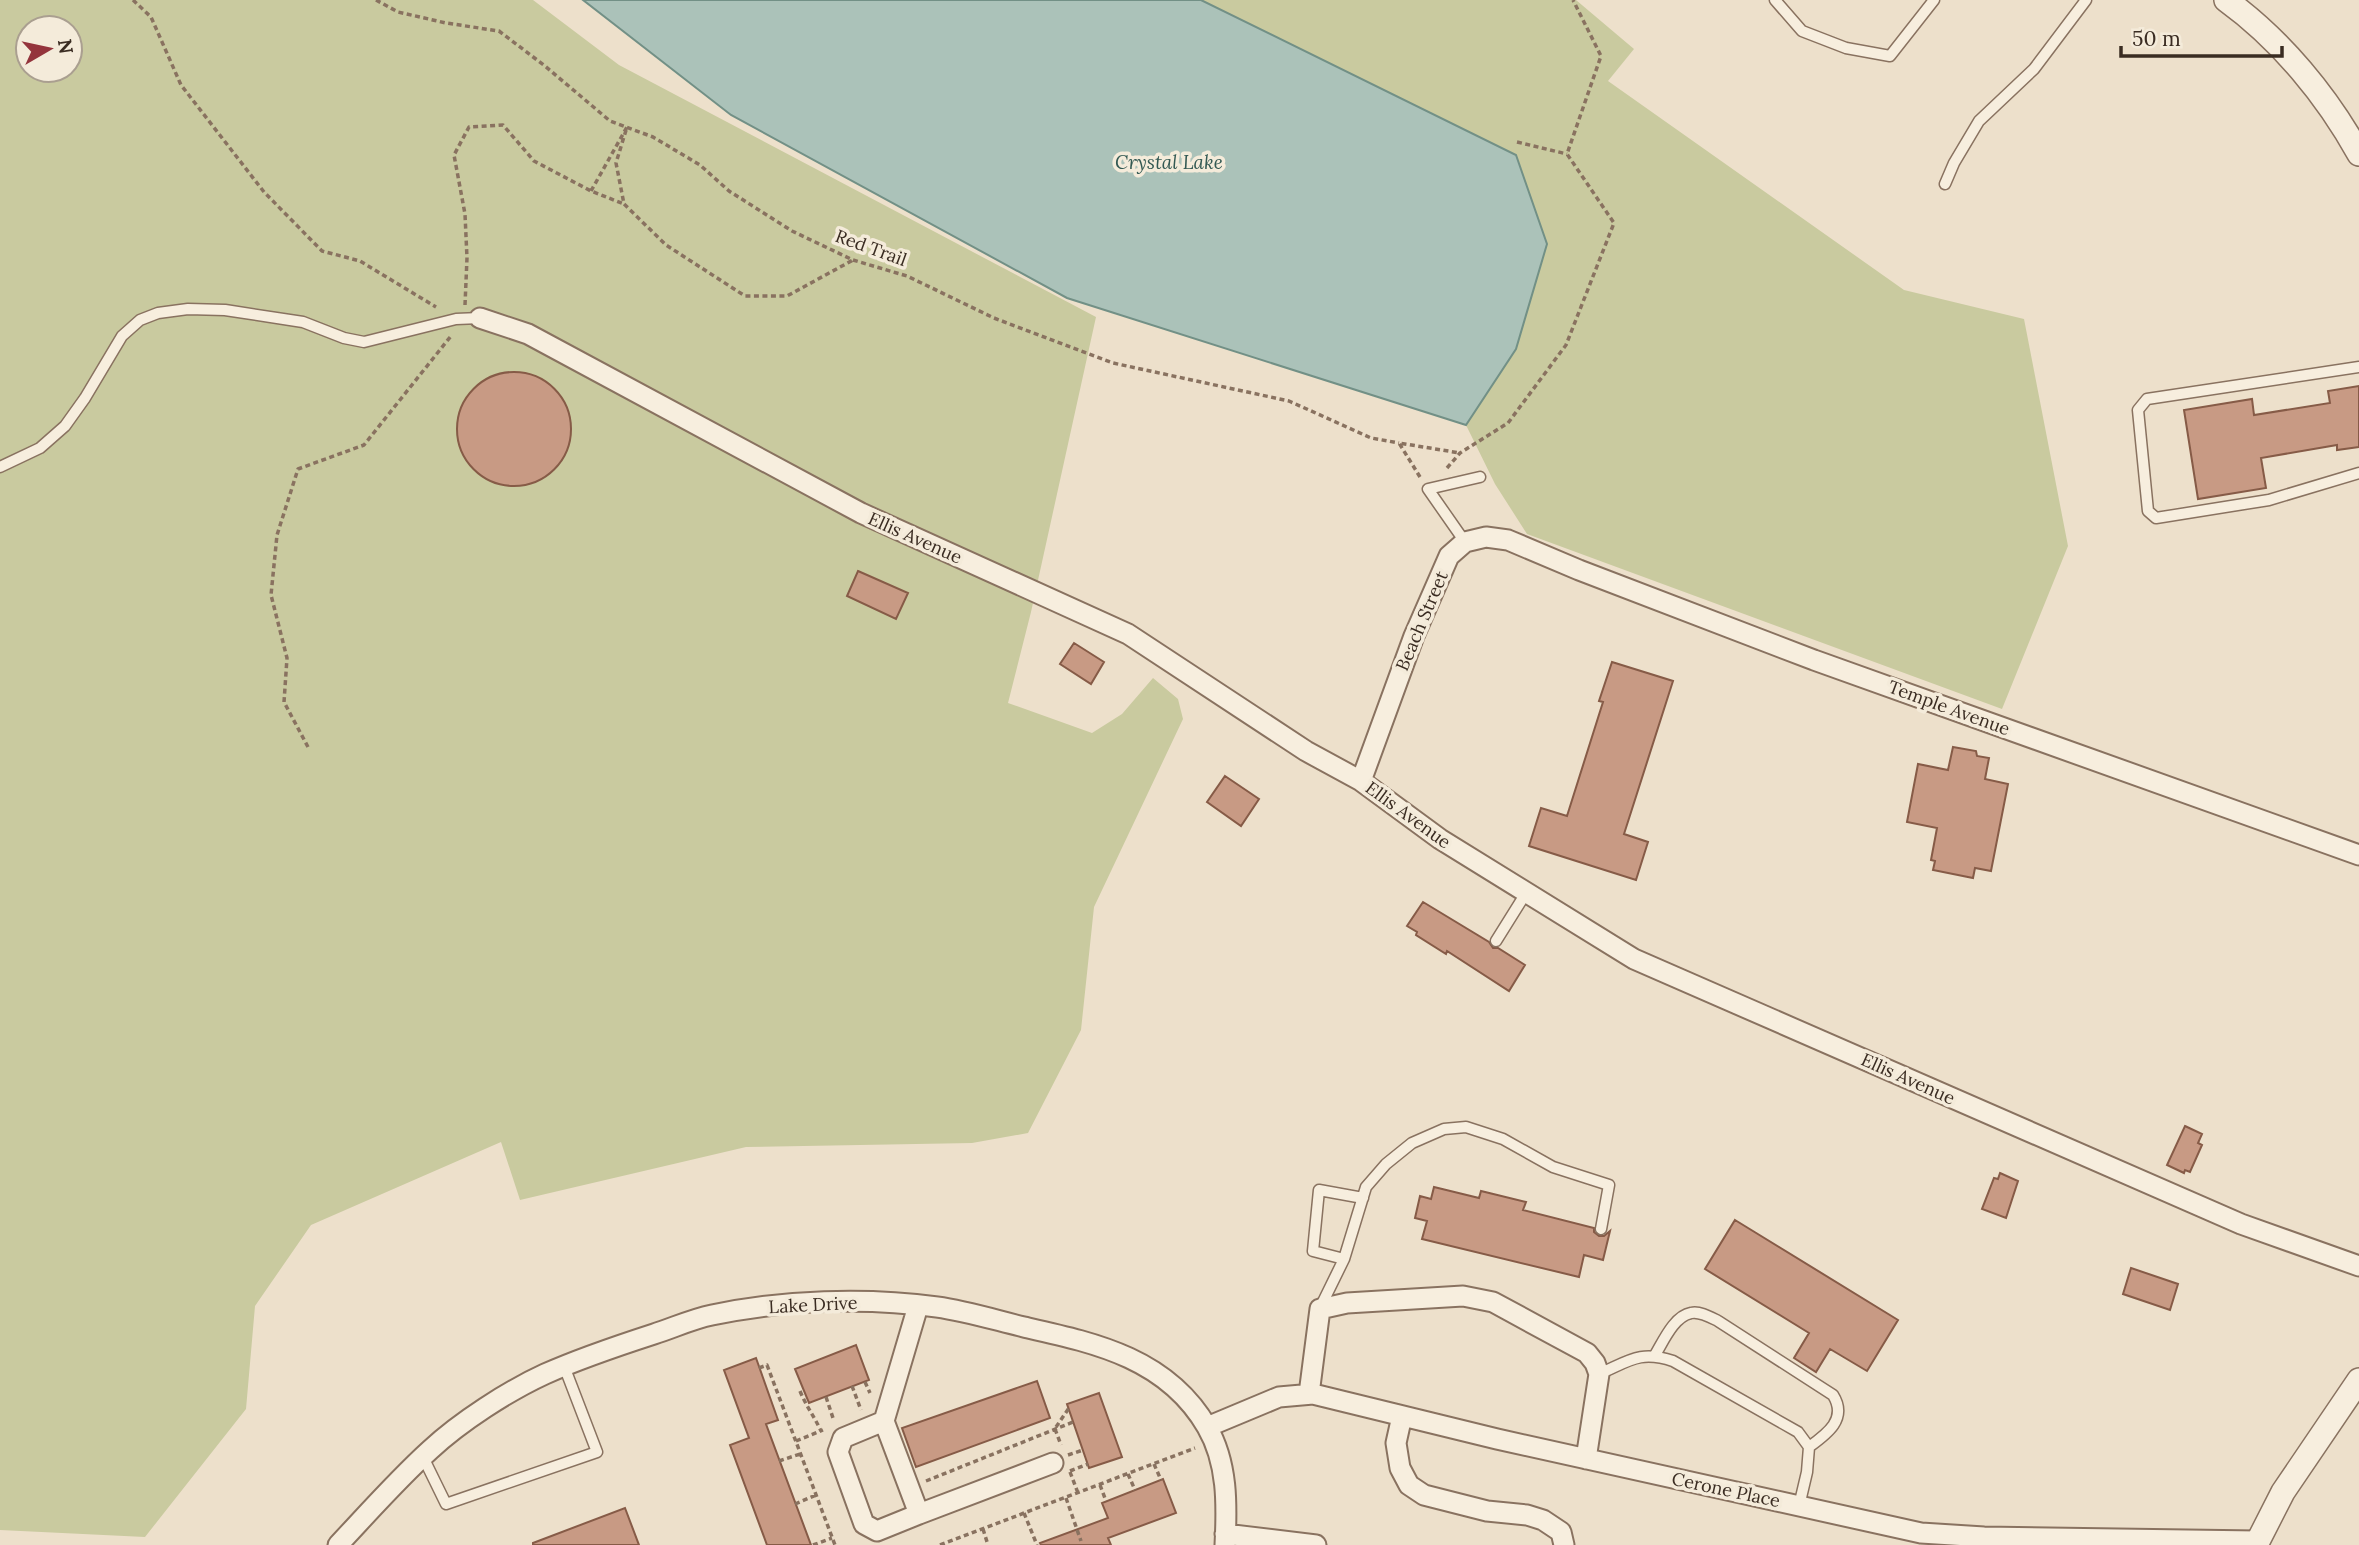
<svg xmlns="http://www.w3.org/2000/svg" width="2359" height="1545" viewBox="0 0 2359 1545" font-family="Lora,serif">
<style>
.green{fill:#c9ca9f;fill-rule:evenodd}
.water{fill:#abc2b9;stroke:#729086;stroke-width:2}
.building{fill:#c89a84;stroke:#865b47;stroke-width:2}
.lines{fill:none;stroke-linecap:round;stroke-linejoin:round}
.service-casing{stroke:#897260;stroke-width:13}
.minor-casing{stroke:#897260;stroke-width:23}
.tertiary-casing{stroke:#897260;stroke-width:26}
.path{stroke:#897260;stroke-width:3.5;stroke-dasharray:5 3.5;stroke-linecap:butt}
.service{stroke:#f7eede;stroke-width:10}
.minor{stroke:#f7eede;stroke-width:19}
.tertiary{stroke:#f7eede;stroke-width:23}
.labels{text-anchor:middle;stroke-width:7;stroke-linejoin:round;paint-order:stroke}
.street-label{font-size:18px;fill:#3a2c22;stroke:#f4ebda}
.water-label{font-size:19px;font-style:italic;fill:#335953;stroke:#f4ebda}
</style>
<rect width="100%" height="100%" fill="#ede0cb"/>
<!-- green -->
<path class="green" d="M 0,0 L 533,0 L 619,65 L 1096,317 L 1031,612 L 1008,703 L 1092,733 L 1122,714 L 1153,678 L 1178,699 L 1183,719 L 1094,907 L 1081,1030 L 1028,1133 L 972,1143 L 746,1147 L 520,1200 L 501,1142 L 311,1225 L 255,1306 L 246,1409 L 145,1537 L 0,1530 ZM 28,28 L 70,28 L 70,70 L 28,70 Z
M 1201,0 L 1576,0 L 1634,49 L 1608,81 L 1904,290 L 2024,319 L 2068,546 L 2002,709 L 1527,534 L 1495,484 L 1466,425 L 1516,349 Z"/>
<!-- water -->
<path class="water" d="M 583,0 L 1201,0 L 1516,155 L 1547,244 L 1516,349 L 1466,425 L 1067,298 L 731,115 Z"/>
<!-- building -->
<path class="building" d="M457 429a57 57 0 1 1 114 0a57 57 0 1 1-114 0Z
M 2359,386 L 2359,447 L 2337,450 L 2337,445 L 2261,458 L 2266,488 L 2198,499 L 2184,410 L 2252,399 L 2254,415 L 2330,403 L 2328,391 Z
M 858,571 L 908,593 L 896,619 L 847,596 Z
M 1074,643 L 1104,662 L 1091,684 L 1060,664 Z
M 1612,662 L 1673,681 L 1624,834 L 1648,842 L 1636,880 L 1529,846 L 1541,808 L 1567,816 L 1603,702 L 1599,701 Z
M 1953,747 L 1976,751 L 1977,756 L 1989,758 L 1985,779 L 2008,784 L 1991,871 L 1975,868 L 1973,878 L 1933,870 L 1935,861 L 1931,860 L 1937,828 L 1907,822 L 1918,764 L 1948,770 Z
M 1225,776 L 1259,799 L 1241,826 L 1207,802 Z
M 1423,902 L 1489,942 L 1493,948 L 1498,948 L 1525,965 L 1509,991 L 1447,951 L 1446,954 L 1416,935 L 1417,932 L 1407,926 Z
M 2185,1126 L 2202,1134 L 2198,1143 L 2202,1145 L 2190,1172 L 2185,1170 L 2184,1173 L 2167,1165 Z
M 2000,1173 L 2018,1181 L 2006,1218 L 1982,1209 L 1994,1178 L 1998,1179 Z
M 1434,1187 L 1479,1198 L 1481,1191 L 1526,1202 L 1523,1210 L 1594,1228 L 1594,1232 L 1599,1236 L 1604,1236 L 1610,1231 L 1603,1260 L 1584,1255 L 1579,1277 L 1422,1239 L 1427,1221 L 1415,1218 L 1420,1196 L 1431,1199 Z
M 1735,1220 L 1898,1320 L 1867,1371 L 1830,1349 L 1816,1372 L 1794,1358 L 1809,1333 L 1705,1269 Z
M 2131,1268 L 2178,1284 L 2170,1310 L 2123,1294 Z
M 856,1345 L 869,1380 L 809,1403 L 795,1369 Z
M 756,1358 L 778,1420 L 766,1424 L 811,1545 L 767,1545 L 730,1445 L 749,1438 L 724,1370 Z
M 1037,1381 L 1050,1418 L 916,1467 L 902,1428 Z
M 1099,1393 L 1122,1457 L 1089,1468 L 1067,1404 Z
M 1163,1479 L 1176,1513 L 1108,1538 L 1111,1545 L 1041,1545 L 1040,1543 L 1108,1518 L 1102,1503 Z
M 625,1508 L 639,1545 L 533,1545 L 533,1543 Z"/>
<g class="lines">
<defs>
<path id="service" d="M 1775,0 L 1802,31 L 1846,48 L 1890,56 L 1934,0
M 1945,184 L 1954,163 L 1979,121 L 2034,69 L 2086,0
M 2359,367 L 2147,399 L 2138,410 L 2148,511 L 2156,518 L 2269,500 L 2359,473
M 0,467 L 40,448 L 65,426 L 85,398 L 122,336 L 140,320 L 158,313 L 188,309 L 225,310 L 303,322 L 344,338 L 364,342 L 456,319 L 480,318
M 1465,542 L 1428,489 L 1480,477
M 1496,941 L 1526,893
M 1344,1259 L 1313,1251 L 1319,1190 L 1363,1198
M 1320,1308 L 1344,1259 L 1366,1187 L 1386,1164 L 1412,1143 L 1444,1129 L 1466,1127 L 1503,1139 L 1553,1167 L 1609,1185 L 1601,1229
M 1655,1355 C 1663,1342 1674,1316 1691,1313 C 1700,1311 1710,1317 1718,1321 L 1833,1395 C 1848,1419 1827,1434 1809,1447
M 1599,1374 C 1629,1361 1640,1350 1673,1361 L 1798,1432 L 1809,1447 L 1807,1472 L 1799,1506
M 423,1457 L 446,1504 L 597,1452 L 564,1366"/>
<path id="minor" d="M 480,318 L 528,334 L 861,513 L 1128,634 L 1306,751 L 1361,781 L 1440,839 L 1634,959 L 2241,1224 L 2359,1266
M 1361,781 L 1414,636 L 1449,556 L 1465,542 L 1486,537 L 1508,540 L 1579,570 L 1814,660 L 2359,855
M 918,1306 L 884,1421 L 919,1514 L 1053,1463
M 1309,1394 L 1320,1309 L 1347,1303 L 1463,1296 L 1493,1302 L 1587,1353 L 1595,1363 L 1599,1374 L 1586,1459
M 1402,1416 L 1396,1443 L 1400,1468 L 1409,1485 L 1424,1495 L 1487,1511 L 1527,1515 L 1543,1520 L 1561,1532 L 1564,1545
M 884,1421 L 843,1438 L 838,1452 L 864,1524 L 877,1531 L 919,1514
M 1207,1427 L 1279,1397 L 1313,1394 L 1497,1439 L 1921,1533 L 1984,1537 L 2257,1541
M 1225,1534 L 1316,1545
M 338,1545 C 368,1513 398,1479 430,1450 C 460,1422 508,1391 545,1374 C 581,1358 617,1346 654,1334 C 673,1328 692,1319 712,1315 C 782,1300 866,1297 937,1307 C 966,1311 995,1320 1024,1327 C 1095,1343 1167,1358 1207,1427 C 1228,1463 1227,1505 1225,1545"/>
<path id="tertiary" d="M 2226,0 C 2281,40 2327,96 2359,154
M 2256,1545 L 2283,1492 L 2359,1380"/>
</defs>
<!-- service casing -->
<use href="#service" class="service-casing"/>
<!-- minor casing -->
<use href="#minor" class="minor-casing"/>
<!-- tertiary casing -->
<use href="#tertiary" class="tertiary-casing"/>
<!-- path -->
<path class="path" d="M 133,0 L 151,17 L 181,85 L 264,192 L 322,251 L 360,261 L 436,307
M 376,0 L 398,12 L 446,23 L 499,31 L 545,66 L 610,121 L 653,137 L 700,165 L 729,191 L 792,231 L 853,260 L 907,276 L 994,318 L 1113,363 L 1289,401 L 1371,438 L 1399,443
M 1517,142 L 1567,154
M 591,191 L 627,127 L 616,163 L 624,204 L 666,245 L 745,296 L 787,296 L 853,260
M 465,305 L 467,258 L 465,214 L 454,155 L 469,127 L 503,125 L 534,161 L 591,191 L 624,204
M 1447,468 L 1460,453 L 1508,423 L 1566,345 L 1614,223 L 1567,154 L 1601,56 L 1573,0
M 1420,477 L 1399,443 L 1460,453
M 308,747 L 284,702 L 287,658 L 271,595 L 277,535 L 298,469 L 364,445 L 451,336
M 759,1368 L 767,1365 L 835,1545
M 865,1382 L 870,1393
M 852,1386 L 861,1410
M 800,1391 C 806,1406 814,1416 821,1431
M 826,1397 L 834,1421
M 1056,1427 L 1069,1408
M 1055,1429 L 1061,1445
M 796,1441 L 823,1430
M 1068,1455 L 1083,1450
M 779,1461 L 800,1454
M 1154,1464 L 1161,1480
M 1070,1471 L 1088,1464
M 1070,1472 L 1078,1493
M 1128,1474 L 1135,1490
M 926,1481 L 1073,1422
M 1100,1485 L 1106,1501
M 1066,1498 L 1081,1541
M 795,1504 L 816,1495
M 1024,1513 L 1037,1545
M 983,1529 L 988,1545
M 813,1545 L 832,1538
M 940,1545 L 1195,1448"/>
<!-- service -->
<use href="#service" class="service"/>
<!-- minor -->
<use href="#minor" class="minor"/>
<!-- tertiary -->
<use href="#tertiary" class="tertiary"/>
</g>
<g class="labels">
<!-- street labels -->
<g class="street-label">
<text transform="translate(871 248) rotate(20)" y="6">Red Trail</text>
<text transform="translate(915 538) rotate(24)" y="6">Ellis Avenue</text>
<text transform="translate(1422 621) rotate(-67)" y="6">Beach Street</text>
<text transform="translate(1949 708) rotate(20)" y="6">Temple Avenue</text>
<text transform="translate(1408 815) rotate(36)" y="6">Ellis Avenue</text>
<text transform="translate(1908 1079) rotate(24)" y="6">Ellis Avenue</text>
<text transform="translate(813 1305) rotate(-3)" y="6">Lake Drive</text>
<text transform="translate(1726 1490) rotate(12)" y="6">Cerone Place</text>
</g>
<!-- water labels -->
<g class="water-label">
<text x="1169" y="169">Crystal Lake</text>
</g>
</g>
<!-- north arrow -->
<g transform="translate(49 49) rotate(81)"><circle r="33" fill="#f4ebda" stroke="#aa9f90" stroke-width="2"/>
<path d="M0-5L12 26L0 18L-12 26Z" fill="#94343c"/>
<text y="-10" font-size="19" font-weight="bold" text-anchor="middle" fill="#3a2c22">N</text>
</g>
<!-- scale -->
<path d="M2121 46v10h161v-10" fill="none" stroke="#3a2c22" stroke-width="3.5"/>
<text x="2132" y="46" font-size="21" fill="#3a2c22" stroke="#f4ebda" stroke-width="5" paint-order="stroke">50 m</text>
</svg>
